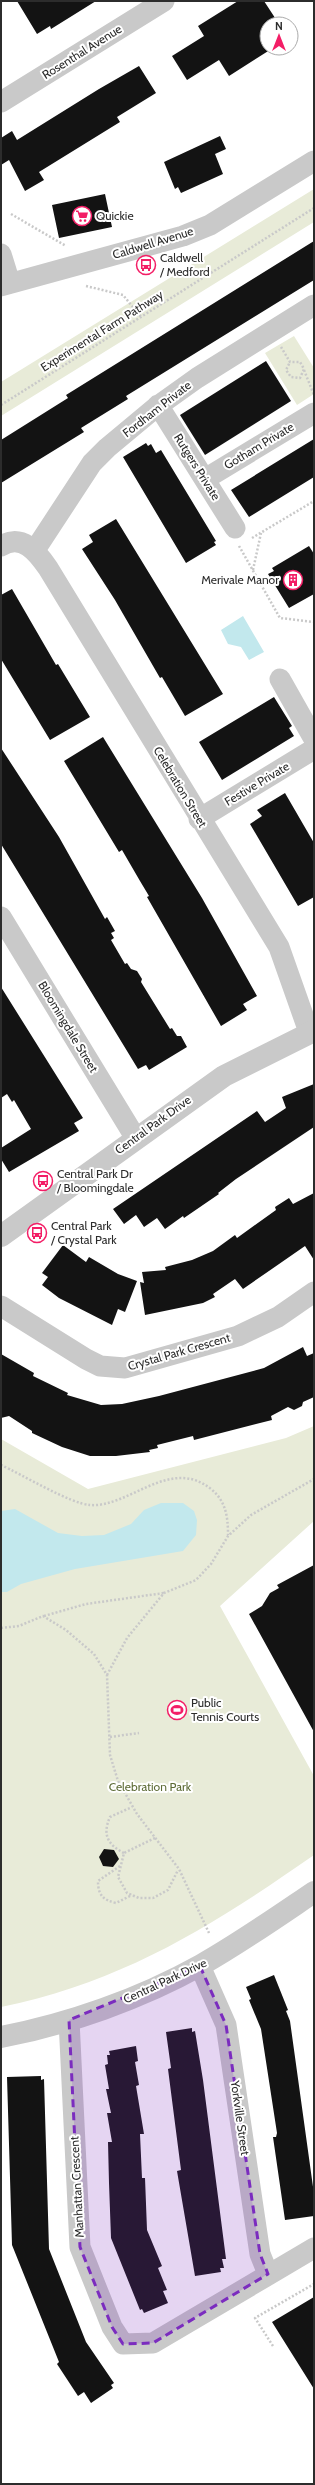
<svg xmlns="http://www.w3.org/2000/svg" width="315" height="2485" viewBox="0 0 315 2485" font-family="Cabin,sans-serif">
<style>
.green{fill:#e8ebd8}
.water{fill:#c2e8ed}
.building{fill:#131313}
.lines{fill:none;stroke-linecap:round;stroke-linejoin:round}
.path{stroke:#c9c9c9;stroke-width:2.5;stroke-dasharray:2 2;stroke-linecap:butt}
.minor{stroke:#c9c9c9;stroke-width:21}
.tertiary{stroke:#c9c9c9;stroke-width:22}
.marked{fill:#7b2cbf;fill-opacity:0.2;stroke:#7b2cbf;stroke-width:3;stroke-dasharray:8 5;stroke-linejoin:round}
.labels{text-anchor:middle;stroke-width:4;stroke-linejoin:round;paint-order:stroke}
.street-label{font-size:12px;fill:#2c2c2c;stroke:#fff}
.poi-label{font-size:12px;fill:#2c2c2c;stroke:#fff;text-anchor:start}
.park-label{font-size:12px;fill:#5d6b36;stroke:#fff}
</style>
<rect width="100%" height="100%" fill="#fff"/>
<!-- green -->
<path class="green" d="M 314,189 L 314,222 L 1,416 L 1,382 Z
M 294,336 L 314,368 L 314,394 L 297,405 L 265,353 Z
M 314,1426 L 314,1521 L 220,1606 L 314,1776 L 314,1855 C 212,1926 125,1981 1,2007 L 1,1439 L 88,1489 L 286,1438 Z"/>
<!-- water -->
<path class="water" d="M 243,616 L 264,652 L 249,660 L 241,647 L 228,644 L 221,630 Z
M 161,1503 L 183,1503 L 194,1511 L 197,1520 L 196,1535 L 183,1551 L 75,1569 L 21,1584 L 7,1592 L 1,1592 L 1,1511 L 15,1509 L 58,1533 L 82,1536 L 104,1535 L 131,1524 L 144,1510 Z"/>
<!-- building -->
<path class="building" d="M 17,1 L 96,1 L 51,29 L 50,26 L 37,34 Z
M 238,1 L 264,1 L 279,24 L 267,24 L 267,48 L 273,48 L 229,76 L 219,60 L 187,80 L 172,56 L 204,36 L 198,26 Z
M 139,66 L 156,93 L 117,117 L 120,122 L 39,172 L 44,180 L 25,191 L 9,160 L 1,165 L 1,138 L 12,131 L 17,140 L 99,89 Z
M 220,136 L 226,149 L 215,154 L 223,174 L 181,193 L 178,187 L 175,189 L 164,162 Z
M 105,194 L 112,227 L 59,238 L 52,205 Z
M 314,241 L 314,280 L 126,396 L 128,399 L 81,428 L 84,432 L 1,483 L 1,440 L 68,398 L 66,395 Z
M 266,361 L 291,401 L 205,455 L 180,415 Z
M 314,439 L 314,477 L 249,517 L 231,490 Z
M 146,443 L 148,446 L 151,444 L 156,453 L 161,450 L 216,541 L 214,542 L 216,545 L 186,563 L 123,457 Z
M 116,519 L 223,694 L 185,716 L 162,677 L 160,678 L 115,600 L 82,549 L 93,542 L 89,535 Z
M 309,546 L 314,554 L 314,594 L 289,608 L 268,574 L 274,571 L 272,568 Z
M 12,589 L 56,665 L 58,664 L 90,717 L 50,740 L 1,659 L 1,595 Z
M 274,697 L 292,726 L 289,728 L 294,736 L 222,780 L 199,742 Z
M 103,737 L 202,898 L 257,996 L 243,1004 L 247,1010 L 221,1026 L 147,897 L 149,896 L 140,881 L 122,850 L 119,852 L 64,761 Z
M 1,748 L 59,837 L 105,919 L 107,917 L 115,931 L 111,933 L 114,938 L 111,940 L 125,964 L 127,963 L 131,969 L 137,971 L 142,979 L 141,982 L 170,1029 L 172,1028 L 177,1036 L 181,1036 L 187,1047 L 149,1070 L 146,1065 L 138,1069 L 1,844 Z
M 285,793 L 314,843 L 314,897 L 298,906 L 250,824 L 262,816 L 257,810 Z
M 1,987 L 83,1118 L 74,1123 L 79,1131 L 9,1172 L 1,1159 L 1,1148 L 31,1129 L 14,1100 L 12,1102 L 7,1094 L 1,1098 Z
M 314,1084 L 314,1127 L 236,1179 L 218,1193 L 219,1194 L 184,1218 L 183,1216 L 165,1229 L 157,1218 L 144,1227 L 136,1215 L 124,1224 L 113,1209 L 257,1111 L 265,1122 L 286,1108 L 282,1097 Z
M 314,1193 L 314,1260 L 305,1246 L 243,1289 L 235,1279 L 213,1294 L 215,1297 L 203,1303 L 145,1315 L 140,1282 L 144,1283 L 142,1272 L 166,1270 L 165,1267 L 192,1260 L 213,1251 L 235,1235 L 237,1238 L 276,1210 L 275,1207 L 289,1198 L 293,1204 Z
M 63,1245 L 86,1262 L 89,1257 L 118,1274 L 137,1281 L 125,1312 L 118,1309 L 112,1325 L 59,1298 L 42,1285 L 48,1277 L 42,1273 Z
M 303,1347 L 307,1356 L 314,1353 L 314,1397 L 303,1402 L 302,1406 L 294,1410 L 288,1407 L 271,1416 L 272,1420 L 194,1440 L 193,1436 L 157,1445 L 158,1448 L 149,1450 L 150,1452 L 116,1456 L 90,1456 L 62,1447 L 32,1433 L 32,1431 L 9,1416 L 1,1418 L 1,1354 L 34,1373 L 33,1376 L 68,1393 L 67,1395 L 101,1405 L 122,1404 L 159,1396 L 264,1368 Z
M 314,1565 L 314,1732 L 249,1614 L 262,1606 L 270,1593 L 279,1588 L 277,1585 Z
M 104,1849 L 114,1850 L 119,1859 L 113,1867 L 103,1866 L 99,1857 Z
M 274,1975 L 288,2010 L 286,2011 L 290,2021 L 314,2194 L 314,2216 L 285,2220 L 273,2137 L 276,2137 L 277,2133 L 261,2029 L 249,2000 L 251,1999 L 246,1987 Z
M 192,2028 L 192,2032 L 195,2031 L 203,2080 L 226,2259 L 222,2259 L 224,2268 L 220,2268 L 221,2272 L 195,2276 L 177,2171 L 181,2170 L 168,2069 L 171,2068 L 166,2032 Z
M 136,2046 L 138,2061 L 135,2062 L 139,2085 L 136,2086 L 144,2134 L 140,2134 L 142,2178 L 145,2178 L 147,2230 L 162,2266 L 158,2268 L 167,2290 L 163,2291 L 168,2303 L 144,2313 L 142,2309 L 140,2310 L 111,2238 L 109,2183 L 108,2142 L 112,2142 L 107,2113 L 111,2113 L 106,2089 L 109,2089 L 105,2065 L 108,2064 L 107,2055 L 110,2055 L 109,2051 Z
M 41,2076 L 41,2080 L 44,2079 L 49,2249 L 86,2342 L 114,2383 L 111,2385 L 113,2388 L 91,2403 L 84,2392 L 78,2396 L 57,2364 L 59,2362 L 12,2245 L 7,2077 Z
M 314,2297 L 314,2389 L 272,2322 Z"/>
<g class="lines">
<!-- path -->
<path class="path" d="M 11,214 L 66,246
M 86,286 L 123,295 L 141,317
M 281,347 L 290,362 L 300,362 L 304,369 L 300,378 L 291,377 L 286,370 L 290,362
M 304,370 L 314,395
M 1,405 L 314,208
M 252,538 L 314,501
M 239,546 L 280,618 L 314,622
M 253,570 L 261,533
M 1,1465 C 21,1474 71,1504 90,1505 C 129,1508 170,1456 211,1489 C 226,1501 228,1517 228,1535
M 44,1616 L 86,1604 L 164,1593
M 1,1628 L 19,1626 L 43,1616 L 66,1630 L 94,1654 L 107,1675 L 110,1755 L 118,1781 L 137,1814 L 179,1869 L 209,1933
M 107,1675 L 127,1638 L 164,1593 L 196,1580 L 211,1564 L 228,1536 L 251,1515 L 314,1479
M 110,1737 L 139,1733
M 155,1838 L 124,1853 L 118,1877 L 127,1893 L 139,1898 L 153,1898 L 168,1890 L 178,1870
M 124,1853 C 108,1845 102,1835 110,1817 L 132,1807
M 120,1866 L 98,1881 C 98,1895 103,1900 116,1903 L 132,1895
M 273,2346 L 255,2318 L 314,2284"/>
<!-- minor -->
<path class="minor" d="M 1,102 L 164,1
M 1,254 L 10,283
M 1,286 L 183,236 L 210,225 L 314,161
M 158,405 L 235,528
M 205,479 L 314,413
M 1,546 C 22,533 37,552 48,568 L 279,947 L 309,1032
M 35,550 L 92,463 L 107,448 L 155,408 L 197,378 L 314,305
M 280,679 L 314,739
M 199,819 L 314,749
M 1,917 L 135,1137
M 1,1306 L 86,1359 L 100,1366 L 125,1368 L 238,1336 L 278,1317 L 314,1292
M 200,1966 L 226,2025 L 260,2254 L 268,2274
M 69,2020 L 80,2247 L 112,2327 L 123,2344 L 153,2343 L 314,2248"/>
<!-- tertiary -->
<path class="tertiary" d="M 1,1236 L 224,1076 L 314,1031
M 1,2037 C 69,2024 140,1999 201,1965 C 240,1943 277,1917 314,1892"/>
</g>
<!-- marked area -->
<path class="marked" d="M 200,1966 L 226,2025 L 260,2254 L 268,2274 L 153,2343 L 123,2344 L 112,2327 L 80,2247 L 69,2020 Z"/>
<!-- icons -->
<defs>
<symbol id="supermarket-ring" viewBox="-11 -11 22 22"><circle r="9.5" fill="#fff" stroke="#f31e66" stroke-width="1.5"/><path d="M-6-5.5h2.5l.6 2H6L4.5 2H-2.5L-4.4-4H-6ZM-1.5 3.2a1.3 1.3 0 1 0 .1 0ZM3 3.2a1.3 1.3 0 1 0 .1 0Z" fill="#f31e66"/></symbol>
<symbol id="bus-ring" viewBox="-11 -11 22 22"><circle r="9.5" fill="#fff" stroke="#f31e66" stroke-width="1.5"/><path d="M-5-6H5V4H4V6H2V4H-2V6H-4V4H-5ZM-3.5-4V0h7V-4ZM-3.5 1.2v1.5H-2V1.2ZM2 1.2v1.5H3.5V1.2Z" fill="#f31e66"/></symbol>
<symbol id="building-ring" viewBox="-11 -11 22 22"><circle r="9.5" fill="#fff" stroke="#f31e66" stroke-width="1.5"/><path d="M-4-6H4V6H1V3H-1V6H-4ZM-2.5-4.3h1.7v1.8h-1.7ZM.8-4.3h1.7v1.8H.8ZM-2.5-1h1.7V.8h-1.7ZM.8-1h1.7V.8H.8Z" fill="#f31e66"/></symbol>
<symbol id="stadium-ring" viewBox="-11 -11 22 22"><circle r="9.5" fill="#fff" stroke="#f31e66" stroke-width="1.5"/><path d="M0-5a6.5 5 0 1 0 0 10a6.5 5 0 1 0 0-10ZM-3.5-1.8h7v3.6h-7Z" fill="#f31e66"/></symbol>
</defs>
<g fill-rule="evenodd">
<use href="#supermarket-ring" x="71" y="205" width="22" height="22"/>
<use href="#bus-ring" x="135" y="254" width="22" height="22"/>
<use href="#building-ring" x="282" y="569" width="22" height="22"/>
<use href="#bus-ring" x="32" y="1170" width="22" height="22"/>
<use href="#bus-ring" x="26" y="1222" width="22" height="22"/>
<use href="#stadium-ring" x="166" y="1699" width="22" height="22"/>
</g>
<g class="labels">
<!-- street labels -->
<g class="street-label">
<text transform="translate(82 52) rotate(-32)" y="4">Rosenthal Avenue</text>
<text transform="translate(153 243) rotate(-17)" y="4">Caldwell Avenue</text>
<text transform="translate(102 331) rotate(-32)" y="4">Experimental Farm Pathway</text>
<text transform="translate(157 409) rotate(-38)" y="4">Fordham Private</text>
<text transform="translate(259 446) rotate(-31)" y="4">Gotham Private</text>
<text transform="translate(197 467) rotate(58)" y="4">Rutgers Private</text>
<text transform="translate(257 784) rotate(-31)" y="4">Festive Private</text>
<text transform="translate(180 787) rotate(59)" y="4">Celebration Street</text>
<text transform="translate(68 1027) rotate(59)" y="4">Bloomingdale Street</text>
<text transform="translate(153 1125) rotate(-36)" y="4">Central Park Drive</text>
<text transform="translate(179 1352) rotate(-16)" y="4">Crystal Park Crescent</text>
<text transform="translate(165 1981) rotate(-25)" y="4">Central Park Drive</text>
<text transform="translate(240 2118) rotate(82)" y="4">Yorkville Street</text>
<text transform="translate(77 2187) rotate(-93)" y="4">Manhattan Crescent</text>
</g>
<!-- poi labels -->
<g class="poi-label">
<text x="96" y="220">Quickie</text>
<text x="160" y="262">Caldwell<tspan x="160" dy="14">/ Medford</tspan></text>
<text x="279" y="584" text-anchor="end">Merivale Manor</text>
<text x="57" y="1178">Central Park Dr<tspan x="57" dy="14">/ Bloomingdale</tspan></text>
<text x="51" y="1230">Central Park<tspan x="51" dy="14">/ Crystal Park</tspan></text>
<text x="191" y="1707">Public<tspan x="191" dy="14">Tennis Courts</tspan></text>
</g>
<!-- park labels -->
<g class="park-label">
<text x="150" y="1791">Celebration Park</text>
</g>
</g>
<!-- border -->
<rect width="315" height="2485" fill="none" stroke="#2c2c2c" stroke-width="4"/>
<!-- north arrow -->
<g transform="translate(279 36)"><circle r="19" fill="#ffffff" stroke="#ababab"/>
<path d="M0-3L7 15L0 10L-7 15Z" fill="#f31e66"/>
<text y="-6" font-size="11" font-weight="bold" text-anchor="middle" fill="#2c2c2c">N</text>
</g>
</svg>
